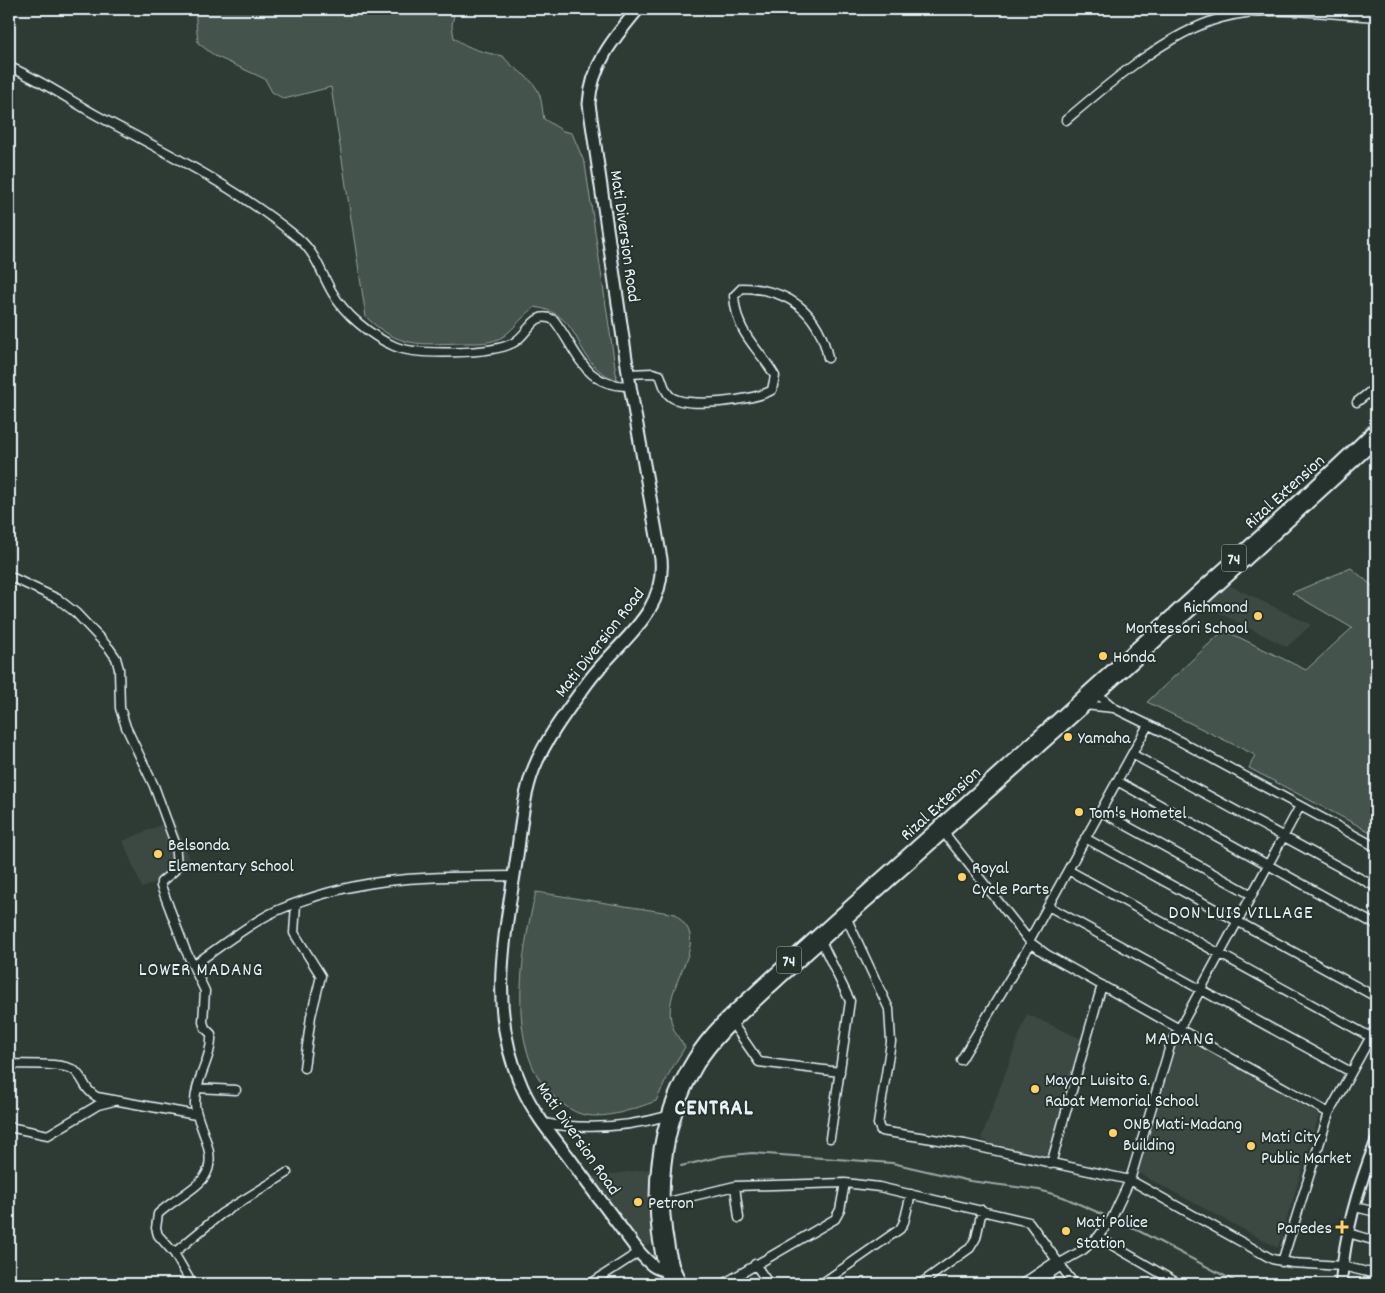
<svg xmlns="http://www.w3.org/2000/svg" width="1385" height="1293" viewBox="0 0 1385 1293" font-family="Dekko,sans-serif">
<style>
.built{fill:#3b4843}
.green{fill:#45524e;stroke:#96a2a3}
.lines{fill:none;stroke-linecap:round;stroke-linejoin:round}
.stream{stroke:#9da8a9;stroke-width:2}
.minor-casing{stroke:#e8f1f8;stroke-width:11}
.major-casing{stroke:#e8f1f8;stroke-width:14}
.highway-casing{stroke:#e8f1f8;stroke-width:15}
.minor{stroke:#26332d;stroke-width:8}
.major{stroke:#26332d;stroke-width:10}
.highway{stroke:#26332d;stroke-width:11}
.poi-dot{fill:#ffd166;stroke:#26332d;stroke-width:2}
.labels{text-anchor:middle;stroke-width:4;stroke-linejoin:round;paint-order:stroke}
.shield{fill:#26332d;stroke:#aeb8bb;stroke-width:1}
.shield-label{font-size:16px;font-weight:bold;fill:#e8f1f8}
.street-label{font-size:18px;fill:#e8f1f8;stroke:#26332d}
.poi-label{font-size:18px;fill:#e8f1f8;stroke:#26332d;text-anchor:start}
.neighbourhood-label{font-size:19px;letter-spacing:1px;fill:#e8f1f8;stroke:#26332d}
.quarter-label{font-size:20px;letter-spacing:1px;fill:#e8f1f8;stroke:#26332d}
.district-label{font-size:22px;font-weight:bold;letter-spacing:1px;fill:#e8f1f8;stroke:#26332d}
</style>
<rect width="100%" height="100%" fill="#2e3b35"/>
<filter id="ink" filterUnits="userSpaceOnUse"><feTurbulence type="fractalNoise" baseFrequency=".02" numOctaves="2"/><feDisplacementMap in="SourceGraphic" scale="10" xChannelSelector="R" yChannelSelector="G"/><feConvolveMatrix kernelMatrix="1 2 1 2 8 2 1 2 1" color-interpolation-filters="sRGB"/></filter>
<g filter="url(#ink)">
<!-- built -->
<path class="built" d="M 1229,585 L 1311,625 L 1287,647 L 1205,606 Z
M 174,819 L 193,866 L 142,888 L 123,841 Z
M 1027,1014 L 1082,1039 L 1067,1100 L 1047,1162 L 1020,1156 L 981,1139 Z
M 1180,1034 L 1220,1056 L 1319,1115 L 1278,1248 L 1138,1173 Z
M 650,1169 L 652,1243 L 645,1246 L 591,1177 Z"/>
<!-- green -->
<path class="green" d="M 195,9 L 455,9 L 452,25 L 454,38 C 469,49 485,53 503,56 C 512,69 529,75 537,89 C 542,97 542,110 544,119 L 563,131 L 572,133 L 585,164 L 617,380 C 571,365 587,315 535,307 C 523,315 515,328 504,336 C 492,344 476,343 463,343 C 420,344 400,349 366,317 L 331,87 L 284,99 L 272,92 L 265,79 L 215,56 L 198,43 Z
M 1351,568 L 1376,589 L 1376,835 L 1249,768 L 1255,755 L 1147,702 L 1224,630 L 1306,670 L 1352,628 L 1292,593 Z
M 536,892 L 676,914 C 680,919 685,924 688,929 C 701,955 659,992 673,1027 C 675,1034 681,1041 685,1047 L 671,1070 L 656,1101 C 634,1109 608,1119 585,1115 C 575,1113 566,1107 558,1100 C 503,1057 521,952 536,892 Z"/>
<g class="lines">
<!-- stream -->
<path class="stream" d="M 681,1166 L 723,1156 L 752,1153 L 892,1163 L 970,1181 L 1039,1190 L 1063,1197 L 1104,1215
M 1116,1219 L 1240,1284"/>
<defs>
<path id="minor" d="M 9,67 C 40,79 69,100 98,116 C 167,153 238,188 298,238 C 316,253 321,273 332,292 C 344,314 371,336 394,346 C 416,356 492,354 513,343 C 529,335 533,309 554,320 C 578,351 583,387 630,386
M 1066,120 C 1108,84 1167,33 1221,18 C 1270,4 1326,14 1376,17
M 628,374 L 653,373 L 660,375 C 663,381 664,391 670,396 C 684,409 755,401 772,390 L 775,376 C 757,345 737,336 734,296 L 742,288 C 789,289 819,312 828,358
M 1357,402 L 1372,390 L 1376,395
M 9,576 L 58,599 L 76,613 L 109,648 L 116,658 L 119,669 L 120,708 L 126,727 L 154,786 L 175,843 L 177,865 L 174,871 L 161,882 L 161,886 L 185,949 L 205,991 L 203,1022 L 205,1028 L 211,1034 C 213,1058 194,1080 195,1105 C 197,1126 219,1154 205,1176 C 198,1188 170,1202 158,1214 L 156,1228 L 158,1235 L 174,1253 L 192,1284
M 1094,691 L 1114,708 L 1161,731 L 1376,847
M 1084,705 L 1114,708
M 1132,754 L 1376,887
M 1117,781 L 1376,925
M 1100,811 L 1252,895
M 941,829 L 1031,943 L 1046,954 L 1329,1113
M 1085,838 L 1376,997
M 1068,870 L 1376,1040
M 296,904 L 294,933 L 321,976 L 311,1016 L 304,1068
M 1048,906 L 1351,1072
M 847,919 L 889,1009 L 891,1042 L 878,1124 L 881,1131 L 965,1144 L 1130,1180 L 1272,1259 L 1292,1263 L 1342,1266 L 1376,1274
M 1030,939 L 1148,725
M 821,941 L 850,1001 L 830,1138
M 193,965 C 218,949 249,923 276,911 C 360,875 424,877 514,876
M 730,1020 L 759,1062 L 840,1072
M 961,1060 L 1031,943
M 9,1064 C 23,1065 65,1062 75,1071 C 85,1080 84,1090 97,1097 L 196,1115
M 197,1088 L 236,1090
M 543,1123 C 586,1130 625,1128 667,1116 L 672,1117
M 9,1127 L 48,1135 L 98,1105 L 114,1101
M 1051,1164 L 1102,985
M 735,1186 L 739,1218
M 664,1203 L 735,1186 L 845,1183 L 879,1187 L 1029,1222 L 1074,1284
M 1355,1207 L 1376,1212
M 1348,1233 L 1376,1241
M 1098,1237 L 1179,1284
M 174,1253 L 221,1214 L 287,1173
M 1282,1262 L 1329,1113 L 1376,1027
M 755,1264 L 769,1284
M 590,1284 L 639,1252
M 723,1284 L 835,1219 L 840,1210 L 845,1183
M 821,1284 L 900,1229 L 904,1222 L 911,1194
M 920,1284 L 970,1248 L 976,1238 L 982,1210
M 1022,1284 L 1053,1263 L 1060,1263 L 1083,1250 L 1098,1237 L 1112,1218 L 1130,1180 L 1170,1046 L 1300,806
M 1034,1284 L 1057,1269 L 1060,1263"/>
<path id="major" d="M 674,1269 C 655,1201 662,1126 698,1065 C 717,1034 746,1011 772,986 C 818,944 865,903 912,861 C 1068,722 1223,582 1376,441
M 665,1271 C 647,1201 654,1122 693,1059 C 713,1026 744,1002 772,976 C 818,934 864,893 910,852 C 1009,763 1108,674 1206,584 C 1263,533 1321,482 1376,428
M 1341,1284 C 1344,1236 1358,1187 1376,1142"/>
<path id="highway" d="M 638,9 C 614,38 591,65 589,104 L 630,386 L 661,559 C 666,615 618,641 588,682 C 569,708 546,738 534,768 C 523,796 521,827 517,856 C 505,936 487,1010 522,1087 C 533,1112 550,1133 567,1155 C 591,1188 615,1220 639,1252 C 650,1264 657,1273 674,1269 L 681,1284
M 665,1271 L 670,1284"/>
</defs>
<!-- minor casing -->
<use href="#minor" class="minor-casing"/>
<!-- major casing -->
<use href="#major" class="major-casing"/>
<!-- highway casing -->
<use href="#highway" class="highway-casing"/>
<!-- minor -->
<use href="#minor" class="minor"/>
<!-- major -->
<use href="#major" class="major"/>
<!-- highway -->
<use href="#highway" class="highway"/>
</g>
</g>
<!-- markers -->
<g class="poi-dot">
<circle cx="1258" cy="616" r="5"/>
<circle cx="1103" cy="656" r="5"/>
<circle cx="1068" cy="737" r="5"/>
<circle cx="1079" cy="812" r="5"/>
<circle cx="158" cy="854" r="5"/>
<circle cx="962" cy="877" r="5"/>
<circle cx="1035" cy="1089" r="5"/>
<circle cx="1113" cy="1133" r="5"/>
<circle cx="1251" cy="1146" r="5"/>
<circle cx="638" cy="1202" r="5"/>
<path d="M1339.5 1219.5h5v5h5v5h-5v5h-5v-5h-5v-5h5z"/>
<circle cx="1066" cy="1231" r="5"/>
</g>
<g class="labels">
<!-- shield labels -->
<g class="shield">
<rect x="1221.5" y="544.5" width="25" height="27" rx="4"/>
<rect x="776.5" y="946.5" width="25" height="27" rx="4"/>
</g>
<g class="shield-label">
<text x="1234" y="564">74</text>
<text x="789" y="966">74</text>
</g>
<!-- street labels -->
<g class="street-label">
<text transform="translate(626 236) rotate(82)" y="6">Mati Diversion Road</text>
<text transform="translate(1284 491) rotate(-42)" y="6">Rizal Extension</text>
<text transform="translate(599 642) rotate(-52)" y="6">Mati Diversion Road</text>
<text transform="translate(940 803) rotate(-42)" y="6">Rizal Extension</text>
<text transform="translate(579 1138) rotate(55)" y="6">Mati Diversion Road</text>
</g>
<!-- poi labels -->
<g class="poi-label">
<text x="1248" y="612" text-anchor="end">Richmond<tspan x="1248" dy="21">Montessori School</tspan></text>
<text x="1113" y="662">Honda</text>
<text x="1078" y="743">Yamaha</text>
<text x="1089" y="818">Tom's Hometel</text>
<text x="168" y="850">Belsonda<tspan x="168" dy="21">Elementary School</tspan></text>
<text x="972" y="873">Royal<tspan x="972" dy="21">Cycle Parts</tspan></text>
<text x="1045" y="1085">Mayor Luisito G.<tspan x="1045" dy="21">Rabat Memorial School</tspan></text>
<text x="1123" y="1129">ONB Mati-Madang<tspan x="1123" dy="21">Building</tspan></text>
<text x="1261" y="1142">Mati City<tspan x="1261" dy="21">Public Market</tspan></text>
<text x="648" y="1208">Petron</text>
<text x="1076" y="1227">Mati Police<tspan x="1076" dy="21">Station</tspan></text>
<text x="1332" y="1233" text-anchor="end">Paredes</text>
</g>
<!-- neighbourhood labels -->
<g class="neighbourhood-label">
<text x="1241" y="918">DON LUIS VILLAGE</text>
<text x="201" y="975">LOWER MADANG</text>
</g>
<!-- quarter labels -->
<g class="quarter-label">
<text x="1180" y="1044">MADANG</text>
</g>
<!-- district labels -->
<g class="district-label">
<text x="714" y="1114">CENTRAL</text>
</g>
</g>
<!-- margin -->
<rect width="1385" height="1293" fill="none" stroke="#26332d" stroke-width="30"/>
<rect x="15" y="15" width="1355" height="1263" fill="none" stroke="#e8f1f8" stroke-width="2" filter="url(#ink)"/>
</svg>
